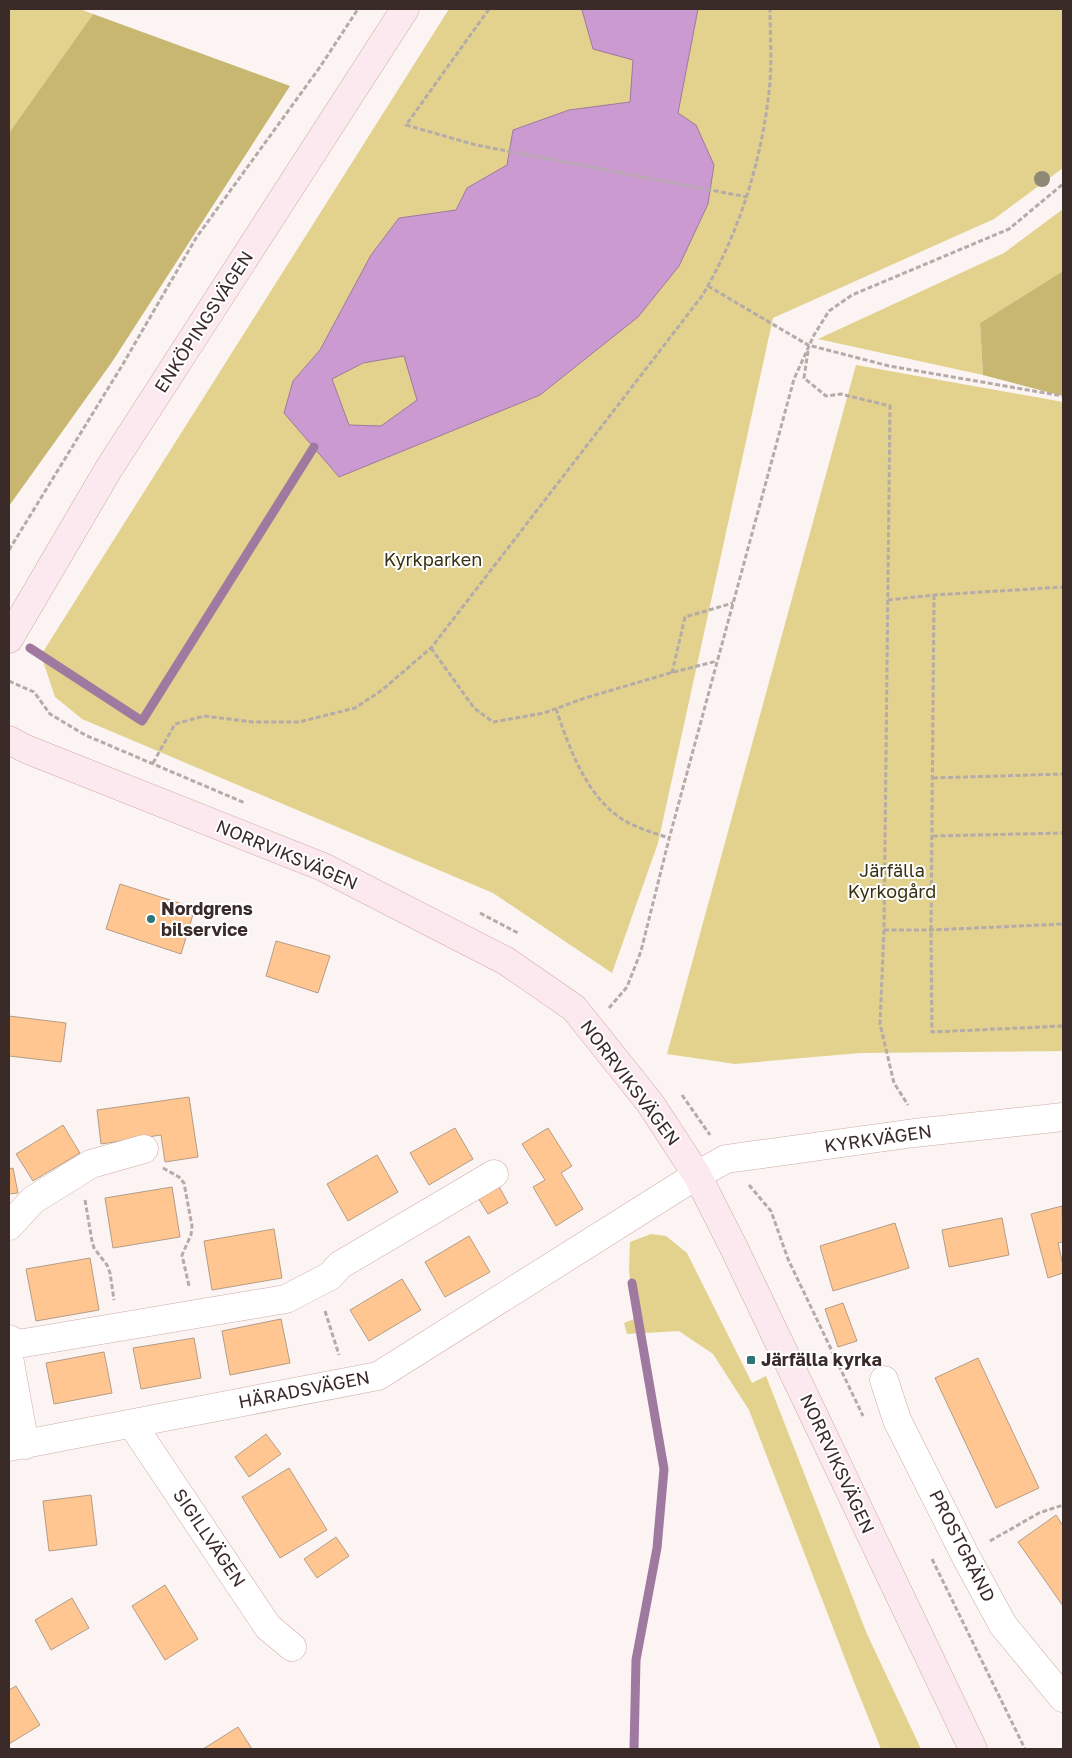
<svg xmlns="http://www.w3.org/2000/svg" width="1072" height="1758" viewBox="0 0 1072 1758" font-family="'Golos Text',sans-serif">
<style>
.green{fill:#e2d28e}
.forest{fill:#c7b770}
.water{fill:#ca9ad1;stroke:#9f799f;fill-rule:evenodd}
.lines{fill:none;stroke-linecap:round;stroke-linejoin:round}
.stream{stroke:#9f799f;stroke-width:9}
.building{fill:#ffc692;stroke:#b59c86}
.street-casing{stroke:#cfaba5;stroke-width:29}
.secondary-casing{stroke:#cfaba5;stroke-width:29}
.path{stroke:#b5aba9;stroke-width:3;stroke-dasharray:5 2.5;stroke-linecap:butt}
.street{stroke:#fff;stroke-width:28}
.secondary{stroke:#fce8ef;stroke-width:28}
.tree{fill:#8f8876}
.poi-dot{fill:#2c7678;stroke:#fff;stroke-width:2}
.labels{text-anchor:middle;stroke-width:4;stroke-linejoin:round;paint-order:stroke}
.street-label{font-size:18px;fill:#3a2b29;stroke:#fff}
.park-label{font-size:18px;fill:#373010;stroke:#fff}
.poi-label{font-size:18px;font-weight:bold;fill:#3a2b29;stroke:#fff;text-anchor:start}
</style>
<rect width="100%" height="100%" fill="#fbf4f2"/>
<!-- green -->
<path class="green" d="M 9,9 L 80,9 L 93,14 L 9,133 Z
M 449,9 L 1063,9 L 1063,168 L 994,219 L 773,318 L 658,843 L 612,973 L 493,893 L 82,719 L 55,697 L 41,655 Z
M 1063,209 L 1063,271 L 980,323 L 983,375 L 818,339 L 1004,253 Z
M 856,365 L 1063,402 L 1063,1051 L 860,1053 L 735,1064 L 667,1054 Z
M 651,1234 L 666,1236 L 687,1253 L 752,1383 L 766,1376 L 867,1634 L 921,1749 L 881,1749 L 854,1682 L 749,1410 L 713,1354 L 679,1331 L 627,1334 L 624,1323 L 634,1319 L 629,1270 L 630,1242 Z"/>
<!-- forest -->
<path class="forest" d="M 93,14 L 290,86 L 112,362 L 9,506 L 9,133 Z
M 1063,271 L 1063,396 L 983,375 L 980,323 Z"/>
<!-- water -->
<path class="water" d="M 583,9 L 698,9 L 678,113 L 696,125 L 714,165 L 708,204 L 679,266 L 638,317 L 540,395 L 339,477 L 284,413 L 293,381 L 320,350 L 371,255 L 399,218 L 456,210 L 467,188 L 507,165 L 513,130 L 569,110 L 630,102 L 633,60 L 593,49 L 582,10 ZM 404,356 L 417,400 L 381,426 L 349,425 L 332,379 L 363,363 Z"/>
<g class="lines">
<!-- stream -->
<path class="stream" d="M 30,648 L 142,721 L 314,447
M 632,1283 L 664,1469 L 657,1548 L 636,1660 L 634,1749"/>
</g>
<!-- building -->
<path class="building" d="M 120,884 L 195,908 L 181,954 L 106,929 Z
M 276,941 L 330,956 L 318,993 L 266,976 Z
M 9,1016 L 66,1023 L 61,1062 L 9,1056 Z
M 189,1097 L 198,1157 L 165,1162 L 161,1135 L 101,1144 L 97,1110 Z
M 63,1125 L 80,1153 L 33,1181 L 16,1154 Z
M 455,1128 L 473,1159 L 429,1185 L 410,1153 Z
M 548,1128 L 572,1166 L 561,1173 L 583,1209 L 556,1226 L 533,1187 L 545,1180 L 522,1144 Z
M 377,1155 L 398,1192 L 348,1221 L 327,1184 Z
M 13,1168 L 18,1193 L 9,1194 L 9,1169 Z
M 496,1181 L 508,1203 L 488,1214 L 475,1193 Z
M 172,1187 L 180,1237 L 113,1248 L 105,1198 Z
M 1062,1206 L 1063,1242 L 1058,1243 L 1063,1265 L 1063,1273 L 1048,1278 L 1031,1214 Z
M 1002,1218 L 1009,1255 L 949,1267 L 942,1230 Z
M 895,1223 L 909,1268 L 833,1291 L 820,1246 Z
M 274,1229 L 282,1278 L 212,1290 L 204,1241 Z
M 469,1236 L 490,1272 L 445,1297 L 425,1262 Z
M 90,1258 L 99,1310 L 36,1321 L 26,1269 Z
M 402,1279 L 421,1310 L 369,1341 L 350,1310 Z
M 843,1303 L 857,1341 L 838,1347 L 825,1309 Z
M 281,1319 L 290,1363 L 230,1375 L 222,1331 Z
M 194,1338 L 201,1378 L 141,1389 L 133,1348 Z
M 104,1352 L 112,1393 L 54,1404 L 46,1363 Z
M 978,1358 L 1039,1488 L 996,1508 L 935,1378 Z
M 266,1434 L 281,1454 L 249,1477 L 235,1457 Z
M 289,1468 L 327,1530 L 280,1558 L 242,1497 Z
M 91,1495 L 97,1545 L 49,1551 L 43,1501 Z
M 1056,1515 L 1063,1526 L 1063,1606 L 1018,1542 Z
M 336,1537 L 349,1556 L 317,1578 L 304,1559 Z
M 165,1585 L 198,1639 L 165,1660 L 132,1606 Z
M 72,1598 L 89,1628 L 51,1650 L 35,1620 Z
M 16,1686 L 40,1725 L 9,1744 L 9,1690 Z
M 238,1727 L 252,1749 L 203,1749 Z"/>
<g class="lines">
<defs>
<path id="street" d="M 9,1226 L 33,1200 L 91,1164 L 144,1149
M 9,1339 L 18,1344 L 286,1299 L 330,1276 L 340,1265 L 494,1174
M 9,1357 L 25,1445
M 884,1380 L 897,1420 L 966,1557 L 1003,1625 L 1063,1698
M 132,1424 L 268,1627 L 292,1647
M 9,1447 L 378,1376 L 697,1175 L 726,1159 L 914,1133 L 1063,1117"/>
<path id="secondary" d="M 9,639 L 108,470 L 405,9
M 9,740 L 26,749 L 323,867 L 506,961 L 574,1008 L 650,1103 L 697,1175 L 733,1246 L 973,1749"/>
</defs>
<!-- street casing -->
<use href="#street" class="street-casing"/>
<!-- secondary casing -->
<use href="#secondary" class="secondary-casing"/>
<!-- path -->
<path class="path" d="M 489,9 L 406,125 L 476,145 L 747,197
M 708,286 L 808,345 L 889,366 L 1063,396
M 808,351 L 804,378 L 826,396 L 841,394 L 890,406 L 884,930 L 880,1024 L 894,1083 L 908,1105
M 9,550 L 123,364 L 196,238 L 320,67 L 358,9
M 934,595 L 931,930 L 932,1032 L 1063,1026
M 888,600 L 934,595 L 1063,587
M 431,648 L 474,708 L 493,722 L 544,713 L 585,698 L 670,673 L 717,661
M 672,673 L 685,617 L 733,603
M 9,681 L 34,692 L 50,714 L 85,735 L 245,803
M 556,709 C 569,747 586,796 622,819 C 634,827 654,833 669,838
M 153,763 L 175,724 L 204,716 L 253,722 L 299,722 L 355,708 L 382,690 L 431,648 L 702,296 C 740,232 763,157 770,82 C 772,58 770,33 770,9
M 933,778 L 1063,774
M 933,836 L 1063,833
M 480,913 L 518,933
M 884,930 L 931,930 L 1063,924
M 609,1008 L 627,987 L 641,951 L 669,839 L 794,379 L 814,335 L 829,311 L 852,295 L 1009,229 L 1063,184
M 682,1095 L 710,1135
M 163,1168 L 179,1177 L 184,1183 L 192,1226 L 191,1235 L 182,1255 L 189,1286
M 749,1185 L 771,1211 L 788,1259 L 863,1416
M 85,1200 L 92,1241 L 94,1248 L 107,1265 L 110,1273 L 114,1300
M 325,1311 L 339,1355
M 990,1541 L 1039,1513 L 1063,1505
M 932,1559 L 1025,1749"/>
<!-- street -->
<use href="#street" class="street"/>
<!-- secondary -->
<use href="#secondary" class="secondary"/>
</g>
<!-- trees -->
<circle class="tree" cx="1042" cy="179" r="8"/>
<!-- markers -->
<g class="poi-dot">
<circle cx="151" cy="919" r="5"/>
<rect x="746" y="1355" width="10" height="10" rx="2.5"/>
</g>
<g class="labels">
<!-- street labels -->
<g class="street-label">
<text transform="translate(204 322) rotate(-57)" y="6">ENKÖPINGSVÄGEN</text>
<text transform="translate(287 855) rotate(23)" y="6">NORRVIKSVÄGEN</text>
<text transform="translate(630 1083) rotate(53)" y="6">NORRVIKSVÄGEN</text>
<text transform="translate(878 1139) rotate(-8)" y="6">KYRKVÄGEN</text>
<text transform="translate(304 1390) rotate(-11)" y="6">HÄRADSVÄGEN</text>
<text transform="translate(837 1464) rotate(65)" y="6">NORRVIKSVÄGEN</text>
<text transform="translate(209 1538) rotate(56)" y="6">SIGILLVÄGEN</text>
<text transform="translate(962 1546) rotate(63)" y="6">PROSTGRÄND</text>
</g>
<!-- park labels -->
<g class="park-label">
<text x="433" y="566">Kyrkparken</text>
<text x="892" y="877">Järfälla<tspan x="892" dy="21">Kyrkogård</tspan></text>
</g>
<!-- poi labels -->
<g class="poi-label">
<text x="161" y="915">Nordgrens<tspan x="161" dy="21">bilservice</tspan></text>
<text x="761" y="1366">Järfälla kyrka</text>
</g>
</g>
<!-- border -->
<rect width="1072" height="1758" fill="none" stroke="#3a2b29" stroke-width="20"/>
</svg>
